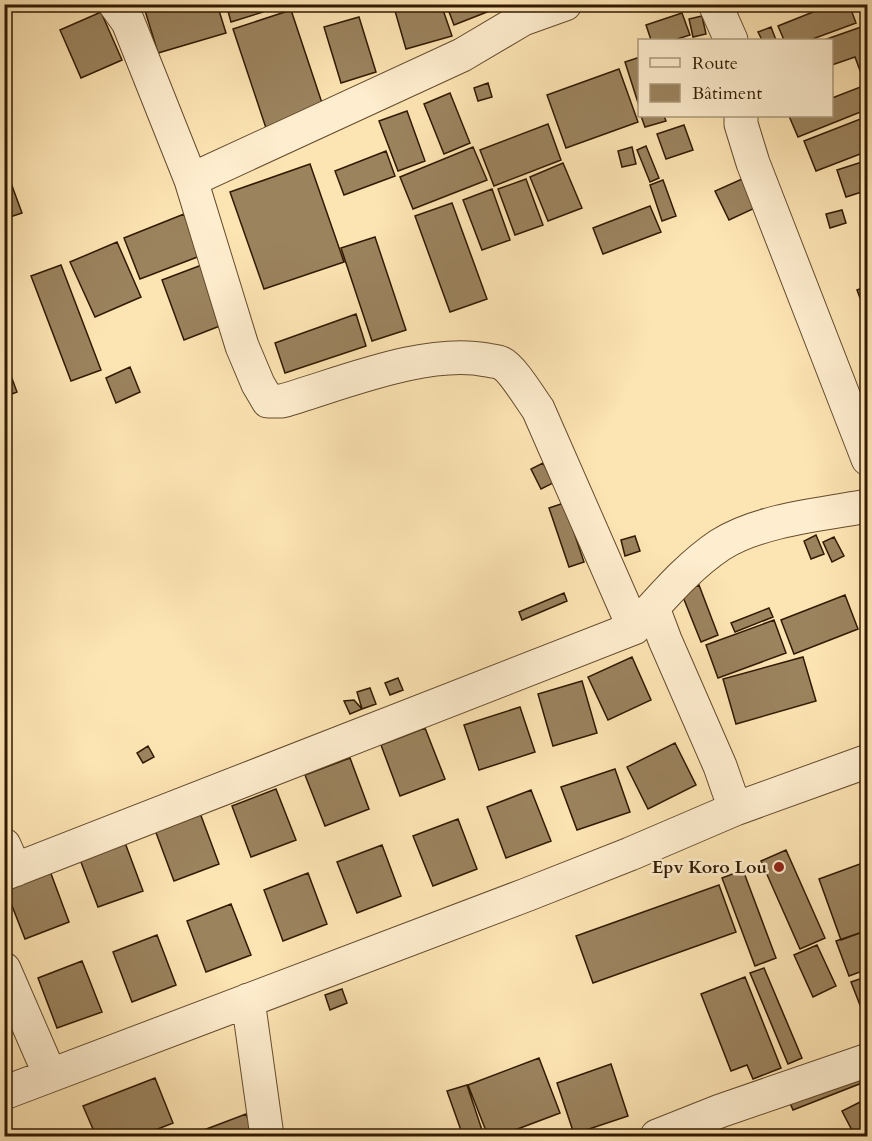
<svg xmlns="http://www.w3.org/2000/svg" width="872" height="1141" viewBox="0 0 872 1141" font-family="Cardo,serif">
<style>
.building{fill:#9b835e;stroke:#311a01;stroke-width:1.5}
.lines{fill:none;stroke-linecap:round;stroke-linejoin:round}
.minor-casing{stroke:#644c2e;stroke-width:35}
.minor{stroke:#feedce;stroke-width:33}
.poi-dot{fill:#8f2418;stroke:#feedce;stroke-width:2}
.labels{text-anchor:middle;stroke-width:5;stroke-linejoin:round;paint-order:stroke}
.poi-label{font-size:18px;font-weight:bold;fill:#311a01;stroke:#feedce;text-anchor:end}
</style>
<rect width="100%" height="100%" fill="#fde4b3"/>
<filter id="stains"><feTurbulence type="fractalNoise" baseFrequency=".00333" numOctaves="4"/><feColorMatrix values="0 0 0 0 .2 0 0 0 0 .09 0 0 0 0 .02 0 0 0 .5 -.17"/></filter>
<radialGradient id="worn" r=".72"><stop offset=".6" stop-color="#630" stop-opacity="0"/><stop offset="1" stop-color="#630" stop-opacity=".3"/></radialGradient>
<!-- building -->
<path class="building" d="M 143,4 L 217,4 L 226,33 L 158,53 Z
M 226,4 L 260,4 L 263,12 L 231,22 Z
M 393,4 L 441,4 L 452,36 L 406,49 Z
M 446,4 L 484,4 L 487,12 L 454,25 Z
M 833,4 L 849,4 L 856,23 L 810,40 L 784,40 L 778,26 Z
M 291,10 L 324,109 L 266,128 L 233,29 Z
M 101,12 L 122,60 L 81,78 L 60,30 Z
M 682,13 L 690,35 L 674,40 L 651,40 L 646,25 Z
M 702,16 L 706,34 L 693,37 L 689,19 Z
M 359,17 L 376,72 L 341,83 L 324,27 Z
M 864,26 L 868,36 L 868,74 L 862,76 L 855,57 L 832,65 L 832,40 L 824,40 Z
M 771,27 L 776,40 L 762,40 L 758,32 Z
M 640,57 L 640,109 L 625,62 Z
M 619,69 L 638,122 L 566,148 L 547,95 Z
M 488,83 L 492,97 L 478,101 L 474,88 Z
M 868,84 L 868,109 L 798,137 L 789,116 L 832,116 L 832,98 Z
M 450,93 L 470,143 L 444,154 L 424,104 Z
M 407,111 L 425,161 L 398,171 L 379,121 Z
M 641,116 L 664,116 L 666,121 L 645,127 Z
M 868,116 L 868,151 L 816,171 L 804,141 Z
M 548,124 L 561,160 L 494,186 L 480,150 Z
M 684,125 L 693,150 L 666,159 L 657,134 Z
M 646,146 L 659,178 L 650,182 L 637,150 Z
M 473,147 L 487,180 L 413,209 L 400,177 Z
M 632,147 L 636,164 L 622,167 L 618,151 Z
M 386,151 L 395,176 L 344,195 L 335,171 Z
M 868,160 L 868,190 L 846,197 L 837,170 Z
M 563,163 L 582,208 L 548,221 L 530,177 Z
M 4,164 L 22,213 L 4,219 Z
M 310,164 L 344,262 L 264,289 L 230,192 Z
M 526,179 L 543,225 L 515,235 L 498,189 Z
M 742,179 L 755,208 L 729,220 L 715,191 Z
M 663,180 L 676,216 L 662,221 L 650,185 Z
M 492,189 L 510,240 L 482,250 L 463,200 Z
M 452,203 L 487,299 L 450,312 L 415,216 Z
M 650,206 L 661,232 L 603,254 L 593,228 Z
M 842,210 L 846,223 L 830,228 L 826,214 Z
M 184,214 L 200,256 L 140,279 L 124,238 Z
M 375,237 L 406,330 L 372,341 L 341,248 Z
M 117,242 L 141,297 L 95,317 L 70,262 Z
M 207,263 L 230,322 L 184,340 L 162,280 Z
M 61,265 L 101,370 L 71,381 L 31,276 Z
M 868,286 L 868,319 L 857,290 Z
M 356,314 L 366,346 L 285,373 L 275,343 Z
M 7,365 L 17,392 L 4,397 L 4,366 Z
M 130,367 L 140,392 L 116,403 L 106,378 Z
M 543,463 L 553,483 L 541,489 L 531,469 Z
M 564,503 L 584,562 L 569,567 L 549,508 Z
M 816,535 L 824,554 L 811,559 L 804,541 Z
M 635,536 L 640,551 L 625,556 L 621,540 Z
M 834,537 L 844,556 L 832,562 L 823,542 Z
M 699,585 L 718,635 L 701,642 L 681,592 Z
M 564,593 L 567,601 L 522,620 L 519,612 Z
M 845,595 L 858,629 L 794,654 L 781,620 Z
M 769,608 L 773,617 L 735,632 L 731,623 Z
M 774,620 L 786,653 L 718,678 L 706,645 Z
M 632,657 L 651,700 L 608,720 L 588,677 Z
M 803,657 L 816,701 L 736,724 L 723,679 Z
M 398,678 L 403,690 L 390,695 L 385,683 Z
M 582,681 L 597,733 L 553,746 L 538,694 Z
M 370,688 L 376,704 L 362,709 L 357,692 Z
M 354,700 L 362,709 L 350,714 L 344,701 Z
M 520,707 L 535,752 L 479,770 L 464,725 Z
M 425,728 L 445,779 L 400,796 L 381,745 Z
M 675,743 L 696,785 L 648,809 L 627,767 Z
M 148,746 L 154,757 L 143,763 L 137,753 Z
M 350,758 L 369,809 L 325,826 L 305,775 Z
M 615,769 L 630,812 L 577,830 L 561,787 Z
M 276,789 L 296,840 L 251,857 L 232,806 Z
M 531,790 L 551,841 L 506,858 L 487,807 Z
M 200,813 L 219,864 L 174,881 L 155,830 Z
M 458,819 L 477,869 L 433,886 L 413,836 Z
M 124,840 L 143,891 L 98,907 L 79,857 Z
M 382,845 L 401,896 L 357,913 L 337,862 Z
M 786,850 L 825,938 L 800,949 L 761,861 Z
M 868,861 L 868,930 L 841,940 L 819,879 Z
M 743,870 L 776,958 L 755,966 L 722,878 Z
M 50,871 L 69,922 L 25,939 L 5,888 Z
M 308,873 L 327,924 L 283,941 L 264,890 Z
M 719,885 L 736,932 L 593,983 L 576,936 Z
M 231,904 L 251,955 L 206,972 L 187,921 Z
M 868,930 L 868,969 L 849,976 L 836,941 Z
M 157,935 L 176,985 L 132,1002 L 113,952 Z
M 817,945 L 836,986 L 813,997 L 794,955 Z
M 82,961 L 102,1012 L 57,1028 L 38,978 Z
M 764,968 L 802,1058 L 788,1064 L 750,973 Z
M 868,976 L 868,1017 L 865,1018 L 851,982 Z
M 745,977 L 781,1068 L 753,1079 L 747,1065 L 731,1071 L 701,994 Z
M 342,989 L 347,1003 L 330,1010 L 325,995 Z
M 539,1058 L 560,1113 L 499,1136 L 488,1136 L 468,1085 Z
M 611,1064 L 628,1116 L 574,1134 L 557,1083 Z
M 856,1068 L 862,1083 L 793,1110 L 787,1096 Z
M 155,1078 L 173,1123 L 140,1136 L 96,1136 L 83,1106 Z
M 467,1085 L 484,1136 L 463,1136 L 447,1091 Z
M 862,1101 L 868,1112 L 868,1136 L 855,1136 L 842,1111 Z
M 246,1114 L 254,1136 L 188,1136 Z"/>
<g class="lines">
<defs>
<path id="minor" d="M 115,4 L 128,22 L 191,180 L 242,346 L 258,384 L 268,401 L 282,401 C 341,384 426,348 487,360 C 491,361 497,361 501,363 C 512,368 530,398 538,409 L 634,628
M 715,4 L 731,40
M 741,116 L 741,124 L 753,163 L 868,459
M 191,180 L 462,55 L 523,19 L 565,4
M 653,608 L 665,640 L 720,766 L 735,809
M 4,845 L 15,870
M 4,874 L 634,628 C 661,599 687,567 720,545 C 759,520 823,514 868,506
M 4,969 L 50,1075
M 248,1000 L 267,1136
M 4,1093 L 526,895 L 630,854 L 735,809 L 868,761
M 657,1136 L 720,1111 L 868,1060"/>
</defs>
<!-- minor casing -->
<use href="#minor" class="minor-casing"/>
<!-- minor -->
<use href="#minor" class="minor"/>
</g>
<!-- markers -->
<circle class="poi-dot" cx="779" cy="867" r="6"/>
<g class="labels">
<!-- poi labels -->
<g class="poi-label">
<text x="767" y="873">Epv Koro Lou</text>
</g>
</g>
<!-- margin -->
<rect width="872" height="1141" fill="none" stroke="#fde4b3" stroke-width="24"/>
<rect x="6" y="6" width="860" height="1129" fill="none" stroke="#311a01" stroke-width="3"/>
<rect x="12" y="12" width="848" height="1117" fill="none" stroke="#311a01" stroke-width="1.5"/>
<!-- legend -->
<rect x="638" y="39" width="195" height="78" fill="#feedce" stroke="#ac997c" stroke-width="1.5"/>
<rect x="650" y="58" width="30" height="9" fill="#feedce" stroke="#ac997c" stroke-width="1.5"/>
<text x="692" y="69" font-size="18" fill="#311a01">Route</text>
<rect x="650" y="84" width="30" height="18" fill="#9b835e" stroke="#ac997c" stroke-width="1.5"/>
<text x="692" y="99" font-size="18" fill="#311a01">Bâtiment</text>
<rect width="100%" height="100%" filter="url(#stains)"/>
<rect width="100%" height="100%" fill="url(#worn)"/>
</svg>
